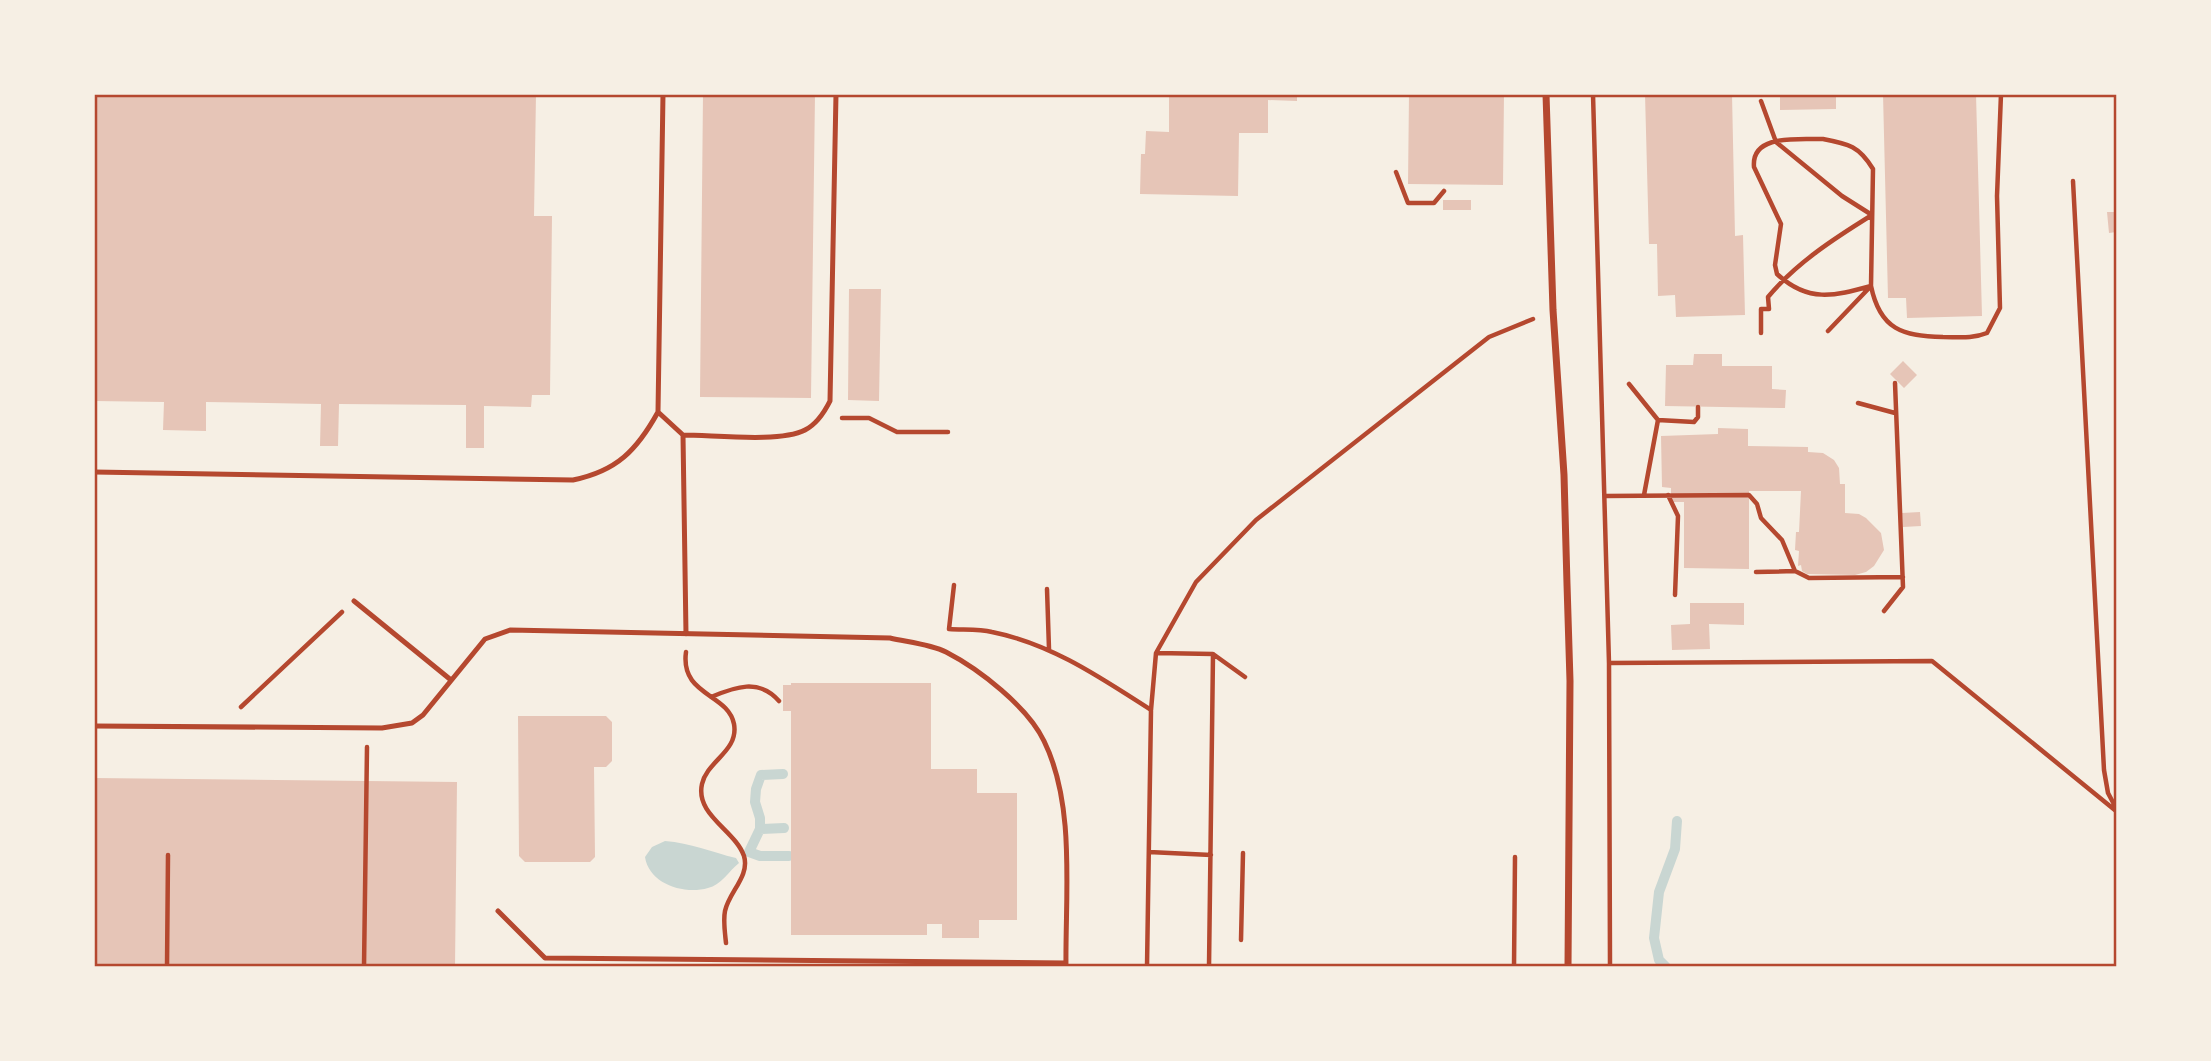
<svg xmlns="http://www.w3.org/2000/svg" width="2211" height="1061" viewBox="0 0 2211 1061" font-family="'Fira Sans',sans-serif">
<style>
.water{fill:#c9d6d2}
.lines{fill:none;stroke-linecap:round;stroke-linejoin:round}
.stream{stroke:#c9d6d2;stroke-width:10}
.building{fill:#e6c5b7}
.path{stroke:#b5482f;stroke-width:4.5}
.service{stroke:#b5482f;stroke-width:5}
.minor{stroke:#b5482f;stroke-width:7}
.neatline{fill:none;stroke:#b5482f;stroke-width:2.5}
</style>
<rect width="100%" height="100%" fill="#f6efe4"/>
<!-- water -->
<path class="water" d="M 665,841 C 691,843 711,852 736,858 L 739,863 C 729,871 721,885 708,888 C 684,895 649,884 645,857 L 652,847 Z"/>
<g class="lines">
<!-- stream -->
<path class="stream" d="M 783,774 L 761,775 L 756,789 L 755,802 L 760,818 L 760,829 L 749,852 L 760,856 L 789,856
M 760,829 L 784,828
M 1666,967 L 1659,960 L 1654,938 L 1659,892 L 1675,849 L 1677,821"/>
</g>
<!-- building -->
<path class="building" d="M 94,94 L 536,94 L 534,216 L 552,216 L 550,395 L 532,395 L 531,407 L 484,406 L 484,448 L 466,448 L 466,405 L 339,404 L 338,446 L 320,446 L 321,404 L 206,402 L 206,431 L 163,430 L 164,402 L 94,401 Z
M 703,94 L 815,94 L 811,398 L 700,397 Z
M 1169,94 L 1297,94 L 1297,101 L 1268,100 L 1268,133 L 1239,133 L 1238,196 L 1140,194 L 1141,154 L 1145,154 L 1146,131 L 1169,132 Z
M 1409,94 L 1504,94 L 1503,185 L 1408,184 Z
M 1645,94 L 1732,94 L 1735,236 L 1743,235 L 1745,315 L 1676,317 L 1675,295 L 1658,296 L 1657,244 L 1649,244 Z
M 1780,94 L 1836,94 L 1836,109 L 1780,110 Z
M 1883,94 L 1976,94 L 1982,316 L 1907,318 L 1906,298 L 1888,298 Z
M 1443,200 L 1471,200 L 1471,210 L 1443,210 Z
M 2107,212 L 2116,212 L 2116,232 L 2109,233 Z
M 849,289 L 881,289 L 879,401 L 848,400 Z
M 1694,354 L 1722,354 L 1722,366 L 1772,366 L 1772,389 L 1786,390 L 1785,408 L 1665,406 L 1666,365 L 1693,365 Z
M 1903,361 L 1917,375 L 1904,388 L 1890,374 Z
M 1718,428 L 1748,429 L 1748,446 L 1808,447 L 1808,452 L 1823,453 L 1834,460 L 1839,468 L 1840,484 L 1845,484 L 1845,513 L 1859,514 L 1866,518 L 1881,533 L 1884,550 L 1874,566 L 1866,572 L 1855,575 L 1807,574 L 1802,571 L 1801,565 L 1798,566 L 1799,551 L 1795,550 L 1796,532 L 1799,532 L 1801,491 L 1749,491 L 1749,569 L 1684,568 L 1684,502 L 1671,502 L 1671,488 L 1662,487 L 1661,436 L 1718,434 Z
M 1920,512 L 1921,526 L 1903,527 L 1902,513 Z
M 1690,603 L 1744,603 L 1744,625 L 1709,624 L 1710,649 L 1672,650 L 1671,625 L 1690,624 Z
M 791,683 L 931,683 L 931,769 L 977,769 L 977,793 L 1017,793 L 1017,920 L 979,920 L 979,938 L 942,938 L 942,924 L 927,924 L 927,935 L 791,935 L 791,711 L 783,711 L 783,685 L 791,685 Z
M 518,716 L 606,716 L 612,722 L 612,761 L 606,767 L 594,767 L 595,857 L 590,862 L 525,862 L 519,856 Z
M 94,778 L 457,782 L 455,967 L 94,967 Z"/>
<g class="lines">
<!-- path -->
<path class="path" d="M 1593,94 L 1609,663 L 1610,967
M 1761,101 L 1776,142 L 1842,196 L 1872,215 C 1835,238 1796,263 1768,297 L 1769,309 L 1761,309 L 1761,333
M 1823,139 C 1849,144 1859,146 1873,169 L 1871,286 C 1834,296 1808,303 1777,274 L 1775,265 L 1781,224 L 1754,167 C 1751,133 1800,140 1823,139 Z
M 1396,172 L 1408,203 L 1434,203 L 1444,191
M 2073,181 L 2104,770 L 2108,793 L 2116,808
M 1828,331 L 1871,286 C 1880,330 1903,336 1943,337 C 1959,337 1972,339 1987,333 L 2000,308 L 1997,196 L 2001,94
M 1629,384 L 1658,420
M 1858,403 L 1895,413
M 842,418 L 869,418 L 897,432 L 948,432
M 1644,495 L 1658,420 L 1694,422 L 1698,417 L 1698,407
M 1668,495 L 1678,516 L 1675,595
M 1605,496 L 1749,495 L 1757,504 L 1761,518 L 1782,540 L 1795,571
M 1756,572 L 1795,571 L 1809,578 L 1903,577
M 954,585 L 949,629 C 963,630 979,629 992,632 C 1052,644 1101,678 1151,710
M 1047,589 L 1049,649
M 1884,611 L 1903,587 L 1895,383
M 686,652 C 680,696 728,693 734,724 C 739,751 707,761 702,784 C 695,815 735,830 744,856 C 750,876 729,892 725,911 C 723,921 725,933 726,943
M 1157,653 L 1213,654 L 1245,677
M 1609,663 L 1932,661 L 2116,811
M 711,697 C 735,687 759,678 779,701
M 241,707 L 342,612
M 1149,852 L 1211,855
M 1241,940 L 1243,853
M 167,967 L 168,855
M 364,967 L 367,747
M 1147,967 L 1151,710 L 1156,653 L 1196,582 L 1256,520 L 1489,337 L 1533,319
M 1209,967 L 1213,654
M 1514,967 L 1515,857"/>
<!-- service -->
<path class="service" d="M 663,94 L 658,412 L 683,435 C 714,435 780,443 805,430 C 817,424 824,413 830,401 L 836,94
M 683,435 L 686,634
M 94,472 L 573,480 C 617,471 637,450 658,412
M 354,601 L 451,680
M 94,726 L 382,728 L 412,723 L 423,715 L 485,639 L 510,630 L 890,638 C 907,642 930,644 946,652 C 979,669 1028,707 1044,741 C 1076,806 1065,895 1066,967
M 498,911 L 545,958 L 1066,963"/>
<!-- minor -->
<path class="minor" d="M 1546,94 L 1553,310 L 1564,475 L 1567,584 L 1570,681 L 1568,967"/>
</g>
<!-- border -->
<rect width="2211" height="1061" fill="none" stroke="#f6efe4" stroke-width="192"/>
<rect x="96" y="96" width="2019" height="869" class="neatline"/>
</svg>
